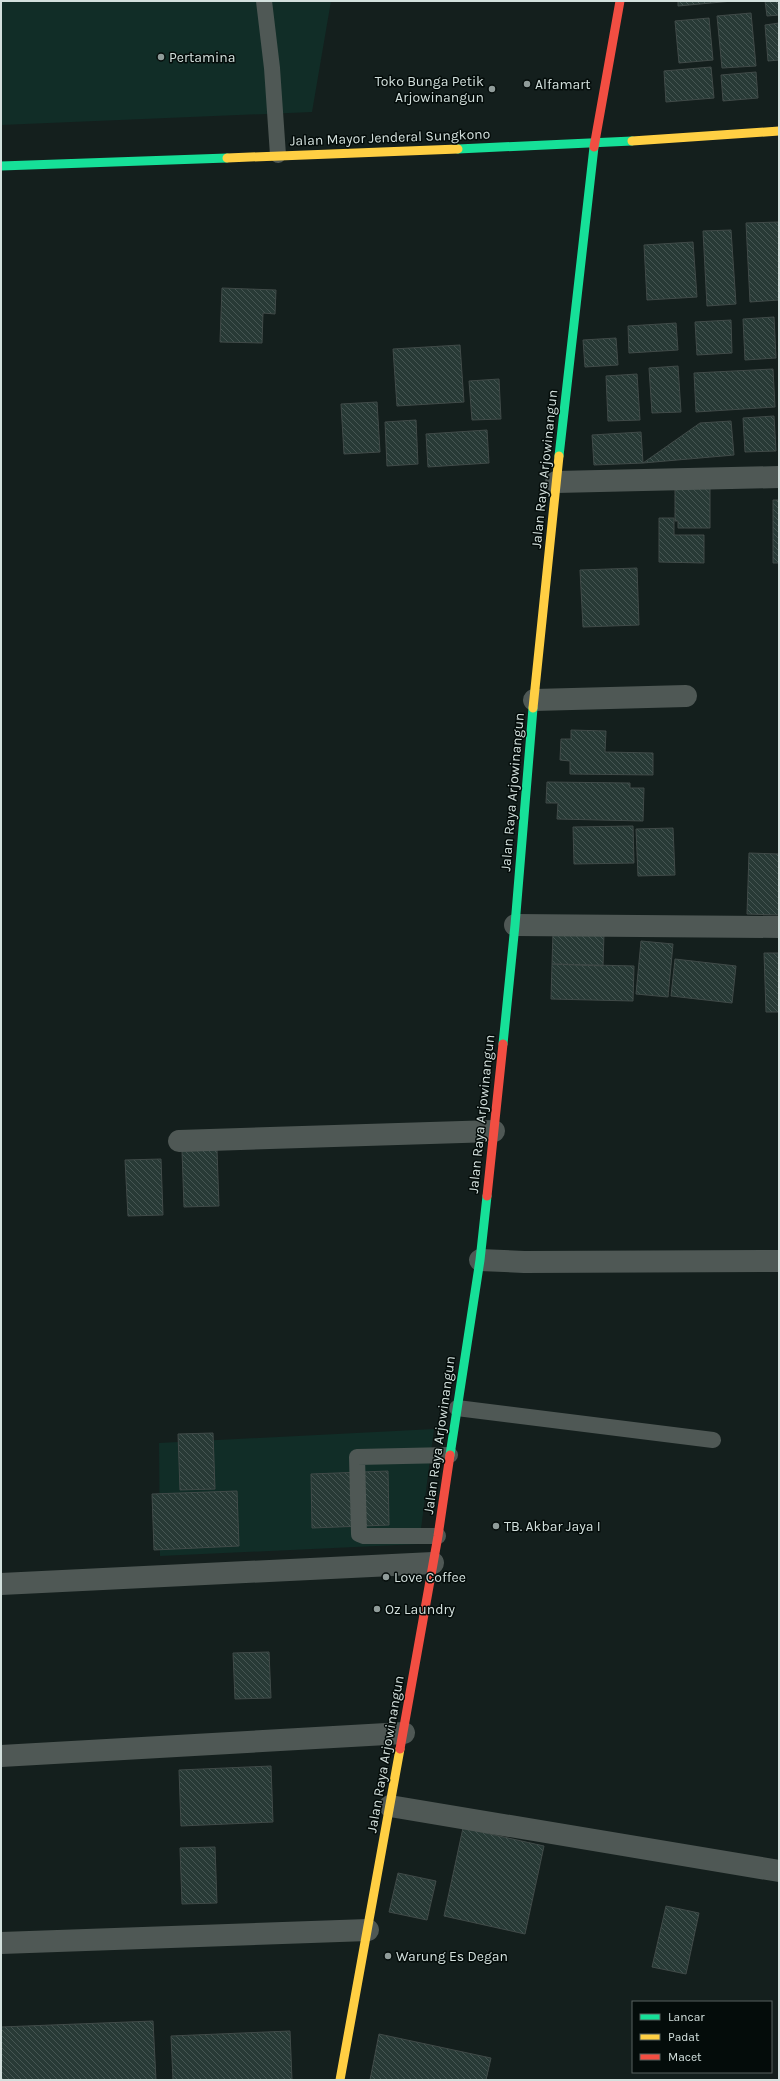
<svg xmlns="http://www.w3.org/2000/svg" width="780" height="2081" viewBox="0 0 780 2081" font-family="Karla,sans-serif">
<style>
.built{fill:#112d27}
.building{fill:url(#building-back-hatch);stroke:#404a48}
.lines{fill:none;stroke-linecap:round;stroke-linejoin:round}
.lane{stroke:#4f5855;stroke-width:16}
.street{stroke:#4f5855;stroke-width:22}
.fast{stroke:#16e098;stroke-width:9}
.slow{stroke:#ffcf43;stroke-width:9}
.jam{stroke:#f24e42;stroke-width:9}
.poi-dot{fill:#909c9a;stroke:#040c0a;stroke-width:1.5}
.labels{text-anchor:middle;stroke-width:3;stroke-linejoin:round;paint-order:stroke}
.poi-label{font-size:14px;fill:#d3e0dd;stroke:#040c0a;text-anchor:start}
.street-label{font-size:14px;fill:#d3e0dd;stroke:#040c0a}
</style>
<defs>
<pattern id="building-back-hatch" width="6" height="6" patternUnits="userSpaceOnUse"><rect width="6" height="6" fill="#283a36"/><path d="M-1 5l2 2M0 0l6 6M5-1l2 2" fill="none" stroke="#465653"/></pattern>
</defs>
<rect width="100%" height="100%" fill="#141f1d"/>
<!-- built -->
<path class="built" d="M 1,1 L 331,1 L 312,112 L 1,125 Z
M 434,1429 L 419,1544 L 160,1556 L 159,1443 Z"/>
<!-- building -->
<path class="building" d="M 678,1 L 733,1 L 678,6 Z
M 765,1 L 779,1 L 779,15 L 767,16 Z
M 751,13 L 756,66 L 722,68 L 717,16 Z
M 709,18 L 713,60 L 679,63 L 675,21 Z
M 779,23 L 779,60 L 768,61 L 765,25 Z
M 711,67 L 714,98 L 666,102 L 664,71 Z
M 756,72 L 758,98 L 723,101 L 721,75 Z
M 779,222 L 779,300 L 750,302 L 746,223 Z
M 731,230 L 736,304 L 707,306 L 703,231 Z
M 693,242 L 697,297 L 647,300 L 644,245 Z
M 222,288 L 276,290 L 275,314 L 263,313 L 262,343 L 220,342 Z
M 774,317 L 776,358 L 745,360 L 743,319 Z
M 731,320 L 732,353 L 697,355 L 695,322 Z
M 676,323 L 678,350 L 629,353 L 628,326 Z
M 616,338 L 618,365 L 585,367 L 583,340 Z
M 460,345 L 464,402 L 397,406 L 393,349 Z
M 678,366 L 681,412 L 652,413 L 649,368 Z
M 773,369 L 775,407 L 696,412 L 694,373 Z
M 637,374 L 640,420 L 608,421 L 606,376 Z
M 499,379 L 501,419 L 472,420 L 469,381 Z
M 377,402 L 380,452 L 344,454 L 341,404 Z
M 774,416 L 776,451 L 745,452 L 743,418 Z
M 416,420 L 418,464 L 387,466 L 385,422 Z
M 731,421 L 734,455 L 643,463 L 700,423 Z
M 487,430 L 489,463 L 428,467 L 426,434 Z
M 641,432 L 643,463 L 594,465 L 592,435 Z
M 675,485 L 710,485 L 710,528 L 678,528 L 678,521 L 675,521 Z
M 773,500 L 779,500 L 779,563 L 773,563 Z
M 659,518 L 674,518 L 674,535 L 704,535 L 704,563 L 659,562 Z
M 637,568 L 639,625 L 583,627 L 580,570 Z
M 571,730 L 606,731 L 605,752 L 653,753 L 653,775 L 570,774 L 570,761 L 560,760 L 561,739 L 571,739 Z
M 547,782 L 630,783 L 630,788 L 644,788 L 643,821 L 557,819 L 558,803 L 546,803 Z
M 633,826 L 634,863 L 574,864 L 573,827 Z
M 673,828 L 675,875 L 638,876 L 636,829 Z
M 749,853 L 779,854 L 779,915 L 747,914 Z
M 553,932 L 604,933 L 603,966 L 552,964 Z
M 641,941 L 673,944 L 668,997 L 636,994 Z
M 764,953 L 779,953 L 779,1012 L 766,1012 Z
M 675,959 L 736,966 L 732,1003 L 671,996 Z
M 552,964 L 634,966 L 633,1001 L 551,999 Z
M 217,1150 L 219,1206 L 184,1207 L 182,1151 Z
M 161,1159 L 163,1215 L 128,1216 L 125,1160 Z
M 213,1433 L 215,1489 L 180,1490 L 178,1434 Z
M 388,1471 L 389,1525 L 312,1528 L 311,1474 Z
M 237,1491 L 239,1546 L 154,1550 L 152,1494 Z
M 269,1652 L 271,1698 L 235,1699 L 233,1653 Z
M 271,1766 L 273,1822 L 181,1826 L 179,1770 Z
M 463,1828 L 544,1846 L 525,1934 L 444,1916 Z
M 215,1847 L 217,1903 L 182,1904 L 180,1848 Z
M 398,1873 L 436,1881 L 427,1920 L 389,1912 Z
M 666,1906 L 699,1913 L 686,1974 L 652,1967 Z
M 153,2021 L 156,2080 L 1,2080 L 1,2027 Z
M 290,2031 L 292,2080 L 173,2080 L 171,2036 Z
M 379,2034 L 491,2058 L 486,2080 L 370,2080 Z"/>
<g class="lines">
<!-- lane -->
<path class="lane" d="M 264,1 L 272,68 L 278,155
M 457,1408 L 713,1440
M 438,1536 L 364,1536 L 359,1534 L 357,1457 L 450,1455"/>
<!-- street -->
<path class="street" d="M 556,482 L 779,477
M 534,700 L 686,696
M 515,925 L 779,927
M 179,1141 L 494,1131
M 480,1260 L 524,1262 L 779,1261
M 1,1584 L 433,1563
M 1,1756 L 404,1733
M 390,1806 L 779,1871
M 1,1943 L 368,1930"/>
<!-- fast -->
<path class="fast" d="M 458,149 L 632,141
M 1,166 L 227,158
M 559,456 L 594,147
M 503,1044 L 515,925 L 533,708
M 450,1455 L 480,1260 L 487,1196"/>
<!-- slow -->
<path class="slow" d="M 632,141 L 779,131
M 227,158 L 458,149
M 533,708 L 559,456
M 340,2080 L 400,1749"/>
<!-- jam -->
<path class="jam" d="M 594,147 L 620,1
M 487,1196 L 503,1044
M 400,1749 L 438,1536 L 450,1455"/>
</g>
<!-- markers -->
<g class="poi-dot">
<circle cx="161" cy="57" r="4"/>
<circle cx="527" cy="84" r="4"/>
<circle cx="492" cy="89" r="4"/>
<circle cx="496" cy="1526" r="4"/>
<circle cx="386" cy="1577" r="4"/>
<circle cx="377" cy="1609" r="4"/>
<circle cx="388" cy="1956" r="4"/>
</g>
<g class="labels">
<!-- poi labels -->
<g class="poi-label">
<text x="169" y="62">Pertamina</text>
<text x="484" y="86" text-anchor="end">Toko Bunga Petik<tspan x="484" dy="16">Arjowinangun</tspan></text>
<text x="535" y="89">Alfamart</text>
<text x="504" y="1531">TB. Akbar Jaya I</text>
<text x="394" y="1582">Love Coffee</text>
<text x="385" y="1614">Oz Laundry</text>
<text x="396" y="1961">Warung Es Degan</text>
</g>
<!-- street labels -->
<g class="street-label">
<text transform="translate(390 137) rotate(-2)" y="5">Jalan Mayor Jenderal Sungkono</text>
<text transform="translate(544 469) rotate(-84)" y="5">Jalan Raya Arjowinangun</text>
<text transform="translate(512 792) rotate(-85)" y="5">Jalan Raya Arjowinangun</text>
<text transform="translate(481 1114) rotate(-84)" y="5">Jalan Raya Arjowinangun</text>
<text transform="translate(439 1435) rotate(-82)" y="5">Jalan Raya Arjowinangun</text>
<text transform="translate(385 1754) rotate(-80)" y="5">Jalan Raya Arjowinangun</text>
</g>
</g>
<!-- border -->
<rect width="780" height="2081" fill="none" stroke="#d3e0dd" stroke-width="4"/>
<!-- legend -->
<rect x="632" y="2001" width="140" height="72" fill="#040c0a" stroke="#57615e"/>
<rect x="640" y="2014" width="20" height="6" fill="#16e098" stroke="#57615e"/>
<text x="668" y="2021" font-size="12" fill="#d3e0dd">Lancar</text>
<rect x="640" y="2034" width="20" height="6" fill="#ffcf43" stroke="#57615e"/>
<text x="668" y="2041" font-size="12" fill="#d3e0dd">Padat</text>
<rect x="640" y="2054" width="20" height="6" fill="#f24e42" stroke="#57615e"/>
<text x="668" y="2061" font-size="12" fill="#d3e0dd">Macet</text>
</svg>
